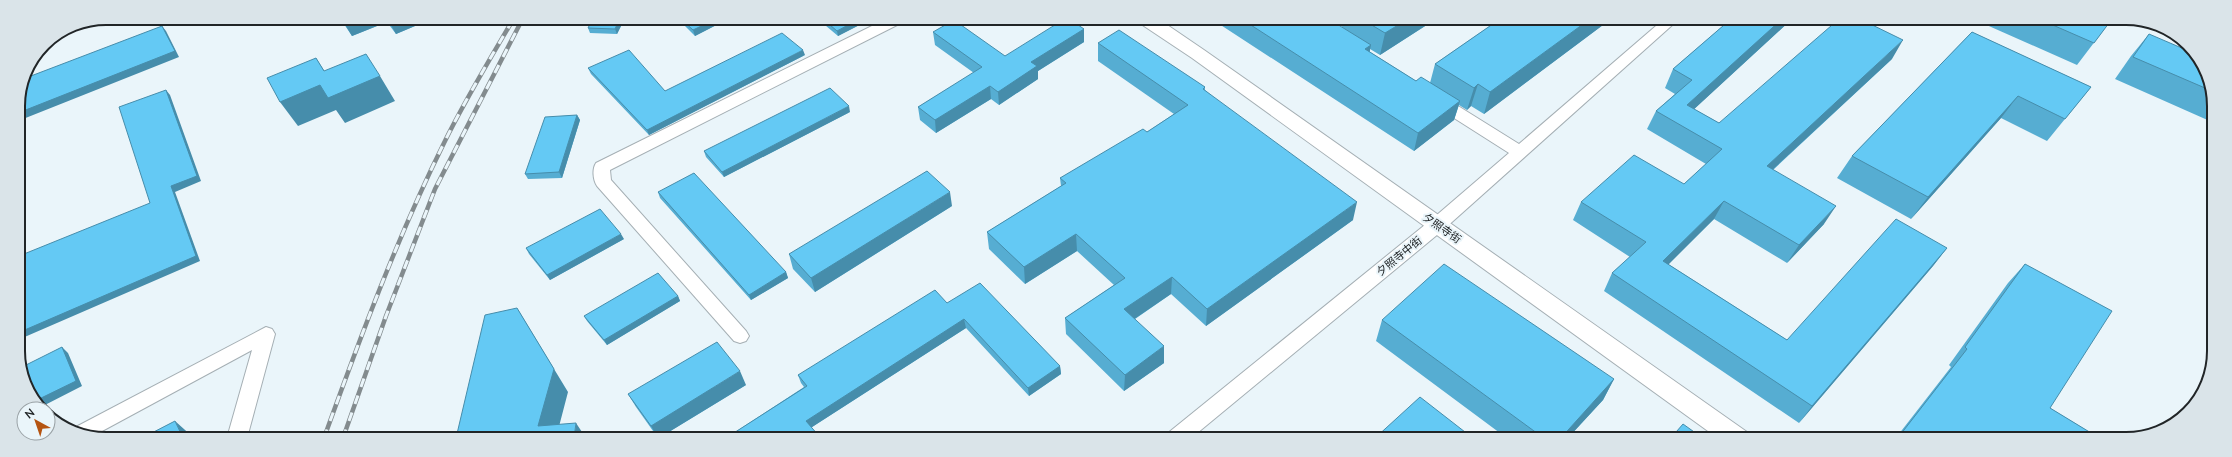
<svg xmlns="http://www.w3.org/2000/svg" width="2232" height="457" viewBox="0 0 2232 457" font-family="Lato,'Noto Sans SC',sans-serif">
<style>
.lines{fill:none;stroke-linecap:round;stroke-linejoin:round}
.minor-casing{stroke:#a5afb4;stroke-width:2}
.tertiary-casing{stroke:#a5afb4;stroke-width:2}
.minor{fill:#fff;fill-rule:evenodd}
.tertiary{fill:#fff;fill-rule:evenodd}
.rail-casing{stroke:#838b8e;stroke-width:4.5}
.rail{stroke:#eaf5fa;stroke-width:3;stroke-dasharray:9;stroke-linecap:butt}
.wall{fill:#56add2}
.shaded-wall{fill:#468dab}
.building{fill:#64c9f4;stroke:#468dab}
.labels{text-anchor:middle;stroke-width:4;stroke-linejoin:round;paint-order:stroke}
.street-label{font-size:11px;fill:#212527;stroke:#eaf5fa}
.rim{fill:none;stroke:#212527;stroke-width:2}
</style>
<rect width="100%" height="100%" fill="#eaf5fa"/>
<g class="lines">
<defs>
<path id="minor" d="M 888,18 L 907,18 L 905,21 L 610,170 L 611,180 L 746,331 L 749,336 L 746,341 L 740,343 L 734,341 L 597,186 C 593,180 592,169 596,163 Z
M 1664,19 L 1679,19 L 1443,230 L 1190,439 L 1165,439 L 1168,433 L 1431,220 L 1509,153 L 1432,104 L 1429,100 L 1432,96 L 1442,96 L 1519,144 Z
M 266,327 L 272,329 L 275,334 L 247,438 L 227,438 L 252,350 L 91,437 L 74,428 Z"/>
<path id="tertiary" d="M 1135,18 L 1157,18 L 1204,50 L 1747,432 L 1750,439 L 1719,439 L 1192,58 L 1138,22 Z"/>
</defs>
<!-- minor casing -->
<use href="#minor" class="minor-casing"/>
<!-- tertiary casing -->
<use href="#tertiary" class="tertiary-casing"/>
<!-- minor -->
<use href="#minor" class="minor"/>
<!-- tertiary -->
<use href="#tertiary" class="tertiary"/>
<defs>
<path id="rail" d="M 324,438 C 360,338 397,238 444,143 C 465,100 490,59 514,18
M 343,438 L 386,316 L 435,189 L 523,18"/>
</defs>
<!-- rail casing -->
<use href="#rail" class="rail-casing"/>
<!-- rail -->
<use href="#rail" class="rail"/>
</g>
<!-- wall -->
<path class="wall" d="M 340,18 L 434,18 L 396,34 L 387,22 L 352,36 Z
M 625,18 L 617,34 L 590,33 L 588,28 Z
M 678,18 L 730,18 L 695,36 L 679,20 Z
M 819,18 L 873,18 L 838,36 L 819,20 Z
M 1210,18 L 1315,18 L 1326,25 L 1342,27 L 1343,18 L 1436,19 L 1380,55 L 1370,49 L 1370,52 L 1416,81 L 1430,83 L 1435,64 L 1500,19 L 1611,19 L 1484,114 L 1471,106 L 1467,110 L 1459,105 L 1454,120 L 1414,151 Z
M 1731,19 L 1792,19 L 1694,109 L 1719,123 L 1892,59 L 1773,170 L 1824,224 L 1787,263 L 1714,219 L 1668,264 L 1787,340 L 1947,248 L 1933,266 L 1799,423 L 1604,291 L 1612,273 L 1630,257 L 1573,220 L 1581,202 L 1684,184 L 1706,164 L 1647,129 L 1656,111 L 1675,94 L 1665,88 L 1673,69 Z
M 1973,19 L 2112,19 L 2077,65 Z
M 1084,29 L 1084,42 L 1038,71 L 1038,79 L 999,105 L 991,99 L 936,133 L 920,120 L 918,107 L 974,73 L 935,45 L 933,32 L 1005,56 Z
M 1972,32 L 2091,87 L 2047,141 L 2001,118 L 1911,219 L 1837,178 L 1852,156 Z
M 2149,34 L 2212,89 L 2212,122 L 2115,79 L 2131,56 Z
M 1098,43 L 1205,87 L 1205,90 L 1353,220 L 1206,326 L 1171,294 L 1135,319 L 1164,363 L 1124,391 L 1066,334 L 1065,318 L 1114,285 L 1077,251 L 1025,284 L 989,249 L 987,232 L 1061,186 L 1060,178 L 1147,132 L 1174,114 L 1098,61 Z
M 805,55 L 649,135 L 591,74 L 588,68 L 665,91 Z
M 850,112 L 724,177 L 706,157 L 704,151 Z
M 577,115 L 580,120 L 562,178 L 528,179 L 525,174 Z
M 658,192 L 786,272 L 788,278 L 751,300 L 660,198 Z
M 952,206 L 815,292 L 793,269 L 789,254 Z
M 624,239 L 550,280 L 529,254 L 526,248 Z
M 2025,264 L 2050,408 L 2101,439 L 1895,439 L 1951,367 L 1949,365 L 2008,283 Z
M 678,296 L 680,301 L 607,345 L 587,321 L 584,316 Z
M 947,303 L 1060,366 L 1061,374 L 1029,396 L 966,328 L 812,427 L 726,438 L 804,387 L 801,383 L 798,375 Z
M 1382,320 L 1614,379 L 1603,400 L 1567,439 L 1508,439 L 1376,341 Z
M 746,385 L 659,438 L 658,438 L 636,407 L 628,394 Z"/>
<!-- shaded-wall -->
<path class="shaded-wall" d="M 341,18 L 385,18 L 387,22 L 352,36 Z
M 387,18 L 434,18 L 396,34 Z
M 620,18 L 625,18 L 617,34 L 615,29 Z
M 718,18 L 730,18 L 695,36 L 693,30 Z
M 861,18 L 873,18 L 838,36 L 837,31 Z
M 1408,19 L 1436,19 L 1380,55 L 1385,33 Z
M 1590,19 L 1611,19 L 1484,114 L 1490,92 Z
M 1782,19 L 1792,19 L 1678,124 L 1687,105 Z
M 162,26 L 166,31 L 179,57 L 18,121 L 18,113 Z
M 1084,29 L 1084,42 L 1038,71 L 1038,79 L 999,105 L 998,92 L 1031,62 Z
M 1903,40 L 1892,59 L 1756,185 L 1767,166 Z
M 1371,45 L 1367,64 L 1365,49 Z
M 803,50 L 805,55 L 649,135 L 647,130 Z
M 316,58 L 332,83 L 380,76 L 395,101 L 345,123 L 336,110 L 298,126 L 280,102 Z
M 1478,84 L 1471,106 L 1467,110 L 1474,88 Z
M 990,86 L 991,99 L 936,133 L 935,120 Z
M 166,90 L 170,95 L 201,181 L 175,192 L 200,261 L 20,339 L 20,332 L 171,186 Z
M 2018,96 L 2001,118 L 1911,219 L 1928,197 Z
M 1460,101 L 1454,120 L 1414,151 L 1418,133 Z
M 849,106 L 850,112 L 724,177 L 722,172 Z
M 577,115 L 580,120 L 562,178 L 559,172 Z
M 950,192 L 952,206 L 815,292 L 811,278 Z
M 1724,201 L 1714,219 L 1654,279 L 1663,261 Z
M 1357,202 L 1353,220 L 1206,326 L 1207,309 Z
M 1836,206 L 1824,224 L 1787,263 L 1799,245 Z
M 621,234 L 624,239 L 550,280 L 547,275 Z
M 1076,234 L 1077,251 L 1025,284 L 1024,267 Z
M 1947,248 L 1933,266 L 1799,423 L 1812,406 Z
M 786,272 L 788,278 L 751,300 L 749,295 Z
M 1172,277 L 1171,294 L 1124,326 L 1124,309 Z
M 678,296 L 680,301 L 607,345 L 604,340 Z
M 517,308 L 568,392 L 556,438 L 538,426 Z
M 964,319 L 966,328 L 809,429 L 806,421 Z
M 1164,346 L 1164,363 L 1124,391 L 1125,375 Z
M 62,347 L 68,353 L 82,386 L 41,407 L 37,400 Z
M 1060,366 L 1061,374 L 1029,396 L 1028,388 Z
M 740,371 L 746,385 L 659,438 L 658,438 L 651,426 Z
M 1614,379 L 1603,400 L 1567,439 L 1560,439 Z
M 175,421 L 194,438 L 183,438 Z
M 576,423 L 586,438 L 574,438 Z"/>
<!-- building -->
<path class="building" d="M 593,18 L 620,18 L 615,29 L 588,28 Z
M 680,18 L 718,18 L 693,30 Z
M 822,18 L 861,18 L 837,31 Z
M 1066,18 L 1068,18 L 1084,29 L 1031,62 L 1037,66 L 998,92 L 990,86 L 935,120 L 918,107 L 982,67 L 933,32 L 954,20 L 1005,56 Z
M 1240,18 L 1315,18 L 1326,25 L 1332,21 L 1371,45 L 1365,49 L 1416,81 L 1421,77 L 1460,101 L 1418,133 Z
M 1360,18 L 1408,19 L 1385,33 Z
M 1500,19 L 1590,19 L 1490,92 L 1478,84 L 1474,88 L 1435,64 Z
M 1731,19 L 1782,19 L 1687,105 L 1719,123 L 1839,19 L 1860,19 L 1903,40 L 1767,166 L 1836,206 L 1799,245 L 1724,201 L 1663,261 L 1787,340 L 1896,219 L 1947,248 L 1812,406 L 1612,273 L 1646,242 L 1581,202 L 1634,155 L 1684,184 L 1722,149 L 1656,111 L 1692,80 L 1673,69 Z
M 2039,19 L 2112,19 L 2094,43 Z
M 162,26 L 175,51 L 18,113 L 18,106 L 23,79 Z
M 1119,30 L 1205,87 L 1203,89 L 1357,202 L 1207,309 L 1172,277 L 1124,309 L 1164,346 L 1125,375 L 1065,318 L 1125,278 L 1076,234 L 1024,267 L 987,232 L 1066,183 L 1060,178 L 1143,129 L 1147,132 L 1188,105 L 1098,43 Z
M 1972,32 L 2091,87 L 2065,119 L 2018,96 L 1928,197 L 1852,156 Z
M 782,33 L 803,50 L 647,130 L 588,68 L 629,50 L 665,91 Z
M 2149,34 L 2191,52 L 2212,89 L 2212,91 L 2133,57 Z
M 366,54 L 380,76 L 328,98 L 320,85 L 280,102 L 267,78 L 316,58 L 324,71 Z
M 830,88 L 849,106 L 722,172 L 704,151 Z
M 166,90 L 197,176 L 171,186 L 196,256 L 20,332 L 19,256 L 150,203 L 119,107 Z
M 577,115 L 559,172 L 525,174 L 545,117 Z
M 927,171 L 950,192 L 811,278 L 789,254 Z
M 694,173 L 786,272 L 749,295 L 658,192 Z
M 600,209 L 621,234 L 547,275 L 526,248 Z
M 1444,264 L 1614,379 L 1560,439 L 1545,439 L 1382,320 Z
M 2025,264 L 2112,311 L 2050,408 L 2101,439 L 1897,439 L 1967,349 L 1965,347 Z
M 658,273 L 678,296 L 604,340 L 584,316 Z
M 980,283 L 1060,366 L 1028,388 L 964,319 L 806,421 L 819,436 L 816,438 L 726,438 L 807,386 L 798,375 L 935,290 L 947,303 Z
M 517,308 L 554,369 L 538,426 L 576,423 L 574,438 L 456,438 L 485,315 Z
M 717,342 L 740,371 L 651,426 L 628,394 Z
M 62,347 L 76,381 L 37,400 L 20,368 Z
M 1420,397 L 1474,439 L 1374,439 Z
M 175,421 L 183,438 L 142,438 Z
M 1683,424 L 1704,439 L 1670,439 Z"/>
<g class="labels">
<!-- street labels -->
<g class="street-label">
<text transform="translate(1442 228) rotate(35)" y="4">夕照寺街</text>
<text transform="translate(1399 256) rotate(-39)" y="4">夕照寺中街</text>
</g>
</g>
<!-- crop -->
<path d="M0 0H2232V457H0ZM106 25H2126A81 81 0 0 1 2207 106V351A81 81 0 0 1 2126 432H106A81 81 0 0 1 25 351V106A81 81 0 0 1 106 25Z" fill="#dae4e9" fill-rule="evenodd"/>
<path class="rim" d="M106 25H2126A81 81 0 0 1 2207 106V351A81 81 0 0 1 2126 432H106A81 81 0 0 1 25 351V106A81 81 0 0 1 106 25Z"/>
<!-- north arrow -->
<g transform="translate(36 421) rotate(320)"><circle r="19" fill="#eaf5fa" stroke="#9aa2a6"/>
<path d="M0-3L7 15L0 10L-7 15Z" fill="#b55411"/>
<text y="-6" font-size="11" font-weight="bold" text-anchor="middle" fill="#212527">N</text>
</g>
</svg>
